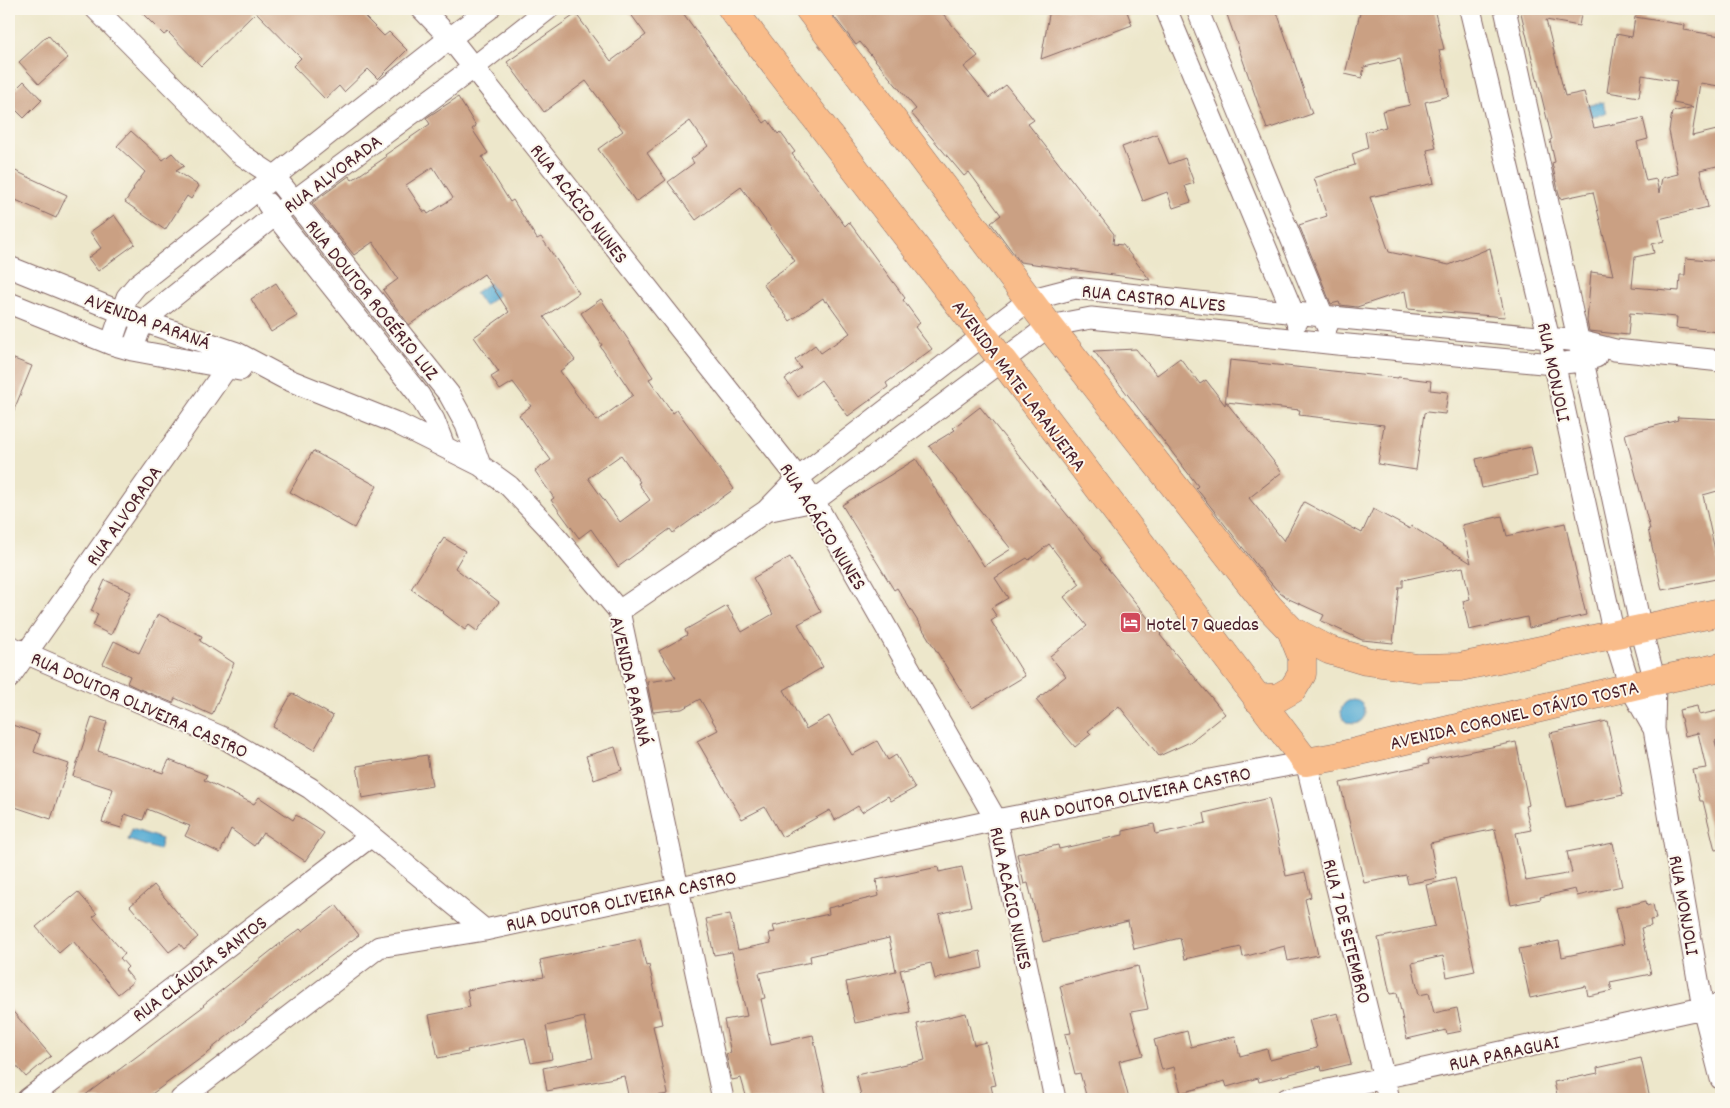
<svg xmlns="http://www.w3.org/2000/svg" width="1730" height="1108" viewBox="0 0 1730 1108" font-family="Dekko,sans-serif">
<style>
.water{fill:#57acd3;stroke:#50667f}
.building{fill:#caa083;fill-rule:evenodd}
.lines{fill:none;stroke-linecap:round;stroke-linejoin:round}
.minor-casing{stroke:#836563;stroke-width:23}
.major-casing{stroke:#836563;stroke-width:29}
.minor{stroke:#fff;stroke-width:21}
.major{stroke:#f9bc8a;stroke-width:28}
.labels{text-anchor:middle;stroke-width:4;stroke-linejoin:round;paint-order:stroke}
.street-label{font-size:20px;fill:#4a1f2b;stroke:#fbf7ec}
.poi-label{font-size:20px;fill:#4a1f2b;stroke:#fbf7ec;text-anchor:start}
</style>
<rect width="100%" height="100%" fill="#fbf7ec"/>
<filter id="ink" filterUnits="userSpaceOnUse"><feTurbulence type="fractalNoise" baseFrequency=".02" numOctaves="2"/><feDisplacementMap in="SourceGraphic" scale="10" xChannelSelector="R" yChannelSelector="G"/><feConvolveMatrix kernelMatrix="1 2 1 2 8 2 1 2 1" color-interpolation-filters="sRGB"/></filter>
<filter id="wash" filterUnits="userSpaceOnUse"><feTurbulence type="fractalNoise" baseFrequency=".0096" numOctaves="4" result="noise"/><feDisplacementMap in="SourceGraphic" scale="20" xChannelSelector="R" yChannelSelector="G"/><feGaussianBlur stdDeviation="1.12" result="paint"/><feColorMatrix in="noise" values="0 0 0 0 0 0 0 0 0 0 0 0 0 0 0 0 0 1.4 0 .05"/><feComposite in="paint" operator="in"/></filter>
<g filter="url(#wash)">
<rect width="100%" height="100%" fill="#ede7cb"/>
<!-- water -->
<path class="water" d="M 1603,102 L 1606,113 L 1585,118 L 1583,107 Z
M 489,283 L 498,295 L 484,306 L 475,293 Z
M1341 712a12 12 0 1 1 24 0a12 12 0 1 1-24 0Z
M 132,829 L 162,839 L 159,850 L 128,840 Z"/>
<g id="blocks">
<!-- building -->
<path class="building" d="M 138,9 L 357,9 L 384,36 L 389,32 L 407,50 L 378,79 L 368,69 L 344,92 L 339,86 L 325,99 L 293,66 L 301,58 L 256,12 L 201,66 L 168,32 L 164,35 Z
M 627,9 L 680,9 L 764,123 L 768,120 L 778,134 L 780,132 L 795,152 L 792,154 L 845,226 L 849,222 L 905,298 L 903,300 L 920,323 L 915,327 L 932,349 L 886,383 L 888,387 L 848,416 L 821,380 L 798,397 L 785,379 L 801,368 L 795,360 L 815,345 L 821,353 L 850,333 L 827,301 L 825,302 L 823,298 L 790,321 L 763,284 L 795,261 L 741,187 L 696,220 L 668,182 L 694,163 L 691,159 L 708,146 L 690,121 L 647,153 L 666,180 L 636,202 L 598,149 L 623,131 L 586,81 L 544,112 L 507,62 L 576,14 L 611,61 L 646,35 Z
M 828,9 L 939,9 L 978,56 L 964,67 L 989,98 L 1006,85 L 1034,120 L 1028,124 L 1114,234 L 1113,244 L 1123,245 L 1150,280 L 1020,262 L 991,223 L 1001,215 L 969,172 L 964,176 L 911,113 L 916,109 L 860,42 L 856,45 Z
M 1050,9 L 1126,9 L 1132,25 L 1041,59 Z
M 1225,9 L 1276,9 L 1312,114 L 1267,129 Z
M 1361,9 L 1434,9 L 1444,49 L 1439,50 L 1449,96 L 1425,102 L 1436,148 L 1427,150 L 1434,183 L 1370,197 L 1389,252 L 1449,265 L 1490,248 L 1505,317 L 1408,309 L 1405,291 L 1357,307 L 1340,305 L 1339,302 L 1331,304 L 1299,225 L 1327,216 L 1314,178 L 1355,165 L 1352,154 L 1368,148 L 1365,132 L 1386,127 L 1382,111 L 1410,105 L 1400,59 L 1364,67 L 1362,78 L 1345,74 Z
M 1520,9 L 1582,9 L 1579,26 L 1546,20 L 1565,96 L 1584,92 L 1594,128 L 1643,118 L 1648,139 L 1637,142 L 1646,181 L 1656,179 L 1659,193 L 1662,178 L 1678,174 L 1669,131 L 1672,112 L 1694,107 L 1673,103 L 1677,81 L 1642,75 L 1639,97 L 1607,92 L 1616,34 L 1632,37 L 1635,17 L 1685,25 L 1684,30 L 1721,36 L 1721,69 L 1719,86 L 1700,83 L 1692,136 L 1721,129 L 1721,165 L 1700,170 L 1708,207 L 1659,219 L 1664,241 L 1652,244 L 1654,253 L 1635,257 L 1632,287 L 1679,291 L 1680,275 L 1685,275 L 1686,258 L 1721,261 L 1721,298 L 1719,332 L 1676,328 L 1677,317 L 1630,313 L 1628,335 L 1589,331 L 1587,321 L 1591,272 L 1613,275 L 1593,192 L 1560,199 L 1552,163 L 1555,162 L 1550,140 L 1552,139 Z
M 48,35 L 68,58 L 39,84 L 19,62 Z
M 24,81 L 42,100 L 24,118 L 9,103 L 9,96 Z
M 458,97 L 476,126 L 472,129 L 488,153 L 482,157 L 510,202 L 513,200 L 537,239 L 541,237 L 579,293 L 544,317 L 575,360 L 560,371 L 577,395 L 597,421 L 633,395 L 600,346 L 602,345 L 581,313 L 601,299 L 653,377 L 649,379 L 673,413 L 677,410 L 734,489 L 673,533 L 670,529 L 618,567 L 591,529 L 579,538 L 551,500 L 554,498 L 535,471 L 551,460 L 519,415 L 531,406 L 513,382 L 500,390 L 491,377 L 499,372 L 474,337 L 509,312 L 484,274 L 409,325 L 383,290 L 398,279 L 373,242 L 354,255 L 312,203 L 349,176 L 352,180 L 386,157 L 385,155 L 430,124 L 426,118 ZM 433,167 L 453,198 L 428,214 L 426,211 L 424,212 L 406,185 ZM 621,455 L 640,482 L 638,483 L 650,500 L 620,522 L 588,478 Z
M 131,131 L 163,160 L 172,153 L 184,166 L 176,171 L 199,186 L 191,199 L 187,196 L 165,230 L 125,202 L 134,189 L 133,188 L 145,172 L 117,146 Z
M 1157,134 L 1169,164 L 1185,158 L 1194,183 L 1185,186 L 1191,202 L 1173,208 L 1167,192 L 1143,201 L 1122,147 Z
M 9,168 L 67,195 L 56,218 L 9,197 Z
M 114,215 L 135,244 L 98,271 L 88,258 L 101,248 L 90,232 Z
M 276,283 L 297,316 L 271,332 L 251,299 Z
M 1136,349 L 1157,375 L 1180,358 L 1200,384 L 1206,380 L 1225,405 L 1230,360 L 1398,378 L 1398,377 L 1431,381 L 1430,390 L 1448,392 L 1445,414 L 1427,412 L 1424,413 L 1416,470 L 1378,464 L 1384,425 L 1299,415 L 1300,410 L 1226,402 L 1282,472 L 1249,498 L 1284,541 L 1304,502 L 1362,533 L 1373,509 L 1410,529 L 1411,526 L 1471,563 L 1462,525 L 1502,516 L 1507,536 L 1565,523 L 1586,615 L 1529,628 L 1527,617 L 1469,630 L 1463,601 L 1470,599 L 1463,567 L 1403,580 L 1403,587 L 1399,587 L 1393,643 L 1362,640 L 1321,621 L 1324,615 L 1289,599 L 1276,589 L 1265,576 L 1196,488 L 1198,486 L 1094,351 Z
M 9,357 L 32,366 L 9,422 Z
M 980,407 L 1102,558 L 1100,559 L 1161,634 L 1160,635 L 1225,714 L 1190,742 L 1159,756 L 1119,706 L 1088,731 L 1091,734 L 1075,747 L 1036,700 L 1066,676 L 1050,656 L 1087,626 L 1064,597 L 1080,584 L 1049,544 L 1029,560 L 1027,558 L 995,578 L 1008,598 L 991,608 L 997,617 L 991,621 L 1025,676 L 972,708 L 897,588 L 894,590 L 842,505 L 916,459 L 984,566 L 1011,549 L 929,446 L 955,430 L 953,428 Z
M 1677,417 L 1721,419 L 1721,490 L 1703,495 L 1721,578 L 1662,590 L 1648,529 L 1650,529 L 1625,434 L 1678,420 Z
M 1531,447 L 1537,476 L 1482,488 L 1476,459 Z
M 313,451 L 377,486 L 354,528 L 290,492 Z
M 444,538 L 465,551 L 455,568 L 499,602 L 477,631 L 469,625 L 465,630 L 443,613 L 444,612 L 411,589 Z
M 790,557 L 821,612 L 798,624 L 823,667 L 784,690 L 806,729 L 829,716 L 852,755 L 877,741 L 888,760 L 896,755 L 915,788 L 891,801 L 888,796 L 862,812 L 858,806 L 835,820 L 830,810 L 782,837 L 765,807 L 742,819 L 697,741 L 718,730 L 700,699 L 682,709 L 653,712 L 647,682 L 676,678 L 659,651 L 687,635 L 685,630 L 727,606 L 742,632 L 773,614 L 753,578 Z
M 105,580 L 131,592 L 111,635 L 93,626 L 98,614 L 91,611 Z
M 158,614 L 202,636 L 200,641 L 234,663 L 212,715 L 175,698 L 173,703 L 135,687 L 127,683 L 130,676 L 103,664 L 114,641 L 139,653 Z
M 292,693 L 333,716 L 314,750 L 273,727 Z
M 1697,706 L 1699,715 L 1721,710 L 1721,739 L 1715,741 L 1721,764 L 1721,849 L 1715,850 L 1703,801 L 1700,801 L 1693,770 L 1706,768 L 1698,733 L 1685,736 L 1679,710 Z
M 92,717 L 107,722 L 98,751 L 163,773 L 169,760 L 207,775 L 204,780 L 254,804 L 259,797 L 293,820 L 296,815 L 324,833 L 305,861 L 263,833 L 254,846 L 231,829 L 220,853 L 185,836 L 190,826 L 147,809 L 143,820 L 125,814 L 121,828 L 102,822 L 113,789 L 73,776 Z
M 1607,721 L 1623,795 L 1566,807 L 1550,733 Z
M 9,724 L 40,734 L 34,752 L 69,764 L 51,819 L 9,805 Z
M 1516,742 L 1529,805 L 1525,806 L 1531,830 L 1516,833 L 1526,881 L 1572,873 L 1567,852 L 1613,843 L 1622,886 L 1577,896 L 1575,889 L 1540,897 L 1541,899 L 1511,905 L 1495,829 L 1430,843 L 1437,878 L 1408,884 L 1406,875 L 1364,883 L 1340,783 L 1429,764 L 1428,760 Z
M 615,747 L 622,770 L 594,780 L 586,756 Z
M 427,755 L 432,786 L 362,798 L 357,766 Z
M 1269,798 L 1286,876 L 1305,872 L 1311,897 L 1305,899 L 1318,955 L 1288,961 L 1285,946 L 1243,957 L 1241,947 L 1185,959 L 1180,938 L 1134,949 L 1128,921 L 1043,942 L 1028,883 L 1024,884 L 1017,854 L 1058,845 L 1059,849 L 1123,835 L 1123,831 L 1154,824 L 1156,834 L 1206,823 L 1204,813 Z
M 938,867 L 939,872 L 962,867 L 971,906 L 939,914 L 949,958 L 980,951 L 983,968 L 935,979 L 931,963 L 900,970 L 910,1012 L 855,1023 L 846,982 L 896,971 L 889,938 L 810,956 L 811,962 L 759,973 L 765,998 L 761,999 L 771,1044 L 813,1035 L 826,1095 L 805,1099 L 747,1099 L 741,1078 L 732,1080 L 726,1054 L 731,1053 L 724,1020 L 747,1016 L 732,952 L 714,955 L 706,919 L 730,914 L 738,950 L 771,943 L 769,933 L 775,932 L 773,926 L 829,914 L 828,908 L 879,896 L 876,880 Z
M 1455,878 L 1475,971 L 1447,977 L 1443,956 L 1412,963 L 1419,995 L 1429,993 L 1434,1013 L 1457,1008 L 1462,1031 L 1447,1034 L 1446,1030 L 1407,1039 L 1397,993 L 1390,994 L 1378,938 L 1435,926 L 1426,885 Z
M 154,885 L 198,937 L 184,949 L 180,944 L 169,952 L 130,906 Z
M 78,892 L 97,914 L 93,917 L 125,954 L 120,958 L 128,967 L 125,970 L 134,981 L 118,994 L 73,941 L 59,953 L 36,927 Z
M 1646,901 L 1647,906 L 1653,904 L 1656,919 L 1650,920 L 1651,926 L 1641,928 L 1651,974 L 1610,982 L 1612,991 L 1588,996 L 1586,986 L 1530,998 L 1519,949 L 1559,941 L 1562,957 L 1624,944 L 1616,908 Z
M 336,905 L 359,935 L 285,990 L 211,1049 L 212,1050 L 145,1099 L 80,1099 L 204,1006 L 203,1005 L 277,946 L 300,929 L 302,931 Z
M 640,939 L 646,966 L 649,965 L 662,1024 L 653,1026 L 668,1094 L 639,1099 L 629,1099 L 624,1076 L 547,1091 L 543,1068 L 593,1058 L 584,1017 L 546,1026 L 552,1059 L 531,1063 L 525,1038 L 467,1050 L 468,1052 L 438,1058 L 429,1015 L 470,1007 L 467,990 L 544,977 L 540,960 Z
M 1138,966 L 1148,1009 L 1131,1012 L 1143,1055 L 1119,1061 L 1129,1099 L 1087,1099 L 1080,1073 L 1075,1074 L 1065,1034 L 1071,1033 L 1060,986 Z
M 9,1007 L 51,1056 L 26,1077 L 9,1057 Z
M 966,1013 L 974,1045 L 986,1042 L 996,1085 L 991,1086 L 994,1099 L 862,1099 L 856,1075 L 925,1060 L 917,1024 Z
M 1338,1013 L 1351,1064 L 1322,1071 L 1321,1066 L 1259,1082 L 1258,1078 L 1227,1087 L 1225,1081 L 1181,1093 L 1174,1067 L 1162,1070 L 1154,1040 L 1187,1031 L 1191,1047 L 1235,1036 L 1240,1056 L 1267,1049 L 1270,1060 L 1317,1048 L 1309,1020 Z
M 1641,1058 L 1650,1099 L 1558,1099 L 1554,1082 L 1598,1073 L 1597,1068 Z"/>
</g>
</g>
<g filter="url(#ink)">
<use href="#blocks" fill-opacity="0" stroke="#836563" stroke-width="1"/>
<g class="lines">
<defs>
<path id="minor" d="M 96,9 L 239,153 L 275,177 L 449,394 L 466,425 L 480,465
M 422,9 L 450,38 L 798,478 L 814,501 L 996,820 L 1055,1099
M 1166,9 L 1297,322
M 1197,9 L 1327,326
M 1470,9 L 1549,339 L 1614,635 L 1630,687 L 1654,729
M 1505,9 L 1583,361 L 1641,629 L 1655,681 L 1654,729 L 1703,1008 L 1721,1079
M 267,203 L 275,215 L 419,395 L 434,420 L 444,446
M 9,267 L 143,321 L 237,353 L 284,378 L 394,422 L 480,465 L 509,486 L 547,526 L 619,611 L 723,1099
M 9,303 L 111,344 L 132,350 L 240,370
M 111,344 L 127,297 L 137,285 L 450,38 L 489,9
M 132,350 L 143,321 L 275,215 L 473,68 L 548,9
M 766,511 L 814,501 L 1049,326 L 1091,318 L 1337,344 L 1553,364 L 1583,361 L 1596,357
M 619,611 L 766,511 L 798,478 L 1029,300 L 1075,288 L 1322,316 L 1579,341 L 1615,350 L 1721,361
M 9,646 L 226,739 L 310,788 L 371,836 L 485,930 L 996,820 L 1306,762 L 1389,1099
M 9,678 L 237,353
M 28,1099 L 371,836
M 181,1099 L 379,947 L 485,930
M 1287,1099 L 1721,1004"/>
<path id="major" d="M 732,9 L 1002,360 L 1306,762 L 1334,757 L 1655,681 L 1721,667
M 809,9 L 1049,326 L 1269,607 L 1291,630 L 1329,650 L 1366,661 L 1418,668 L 1460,667 L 1721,612
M 1257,699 L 1279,697 L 1293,689 L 1302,674 L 1302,657 L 1291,630"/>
</defs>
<!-- minor casing -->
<use href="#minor" class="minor-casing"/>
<!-- major casing -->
<use href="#major" class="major-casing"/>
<!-- minor -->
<use href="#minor" class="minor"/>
<!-- major -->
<use href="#major" class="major"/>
</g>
</g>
<!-- icons -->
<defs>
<symbol id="hotel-square" viewBox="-11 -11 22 22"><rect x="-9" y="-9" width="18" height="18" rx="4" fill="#d1495b" stroke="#fbf7ec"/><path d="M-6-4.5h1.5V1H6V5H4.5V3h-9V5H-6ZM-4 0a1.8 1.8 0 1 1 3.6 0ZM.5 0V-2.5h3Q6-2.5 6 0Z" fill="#fff"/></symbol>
</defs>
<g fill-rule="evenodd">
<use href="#hotel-square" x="1118" y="610" width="25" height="25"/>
</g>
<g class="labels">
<!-- street labels -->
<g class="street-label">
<text transform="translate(332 173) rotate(-37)" y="7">RUA ALVORADA</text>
<text transform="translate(580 203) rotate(52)" y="7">RUA ACÁCIO NUNES</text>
<text transform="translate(1154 297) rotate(6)" y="7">RUA CASTRO ALVES</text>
<text transform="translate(373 299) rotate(51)" y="7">RUA DOUTOR ROGÉRIO LUZ</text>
<text transform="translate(148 320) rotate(20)" y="7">AVENIDA PARANÁ</text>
<text transform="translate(1555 372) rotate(78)" y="7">RUA MONJOLI</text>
<text transform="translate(1020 385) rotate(53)" y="7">AVENIDA MATE LARANJEIRA</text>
<text transform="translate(123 515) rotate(-55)" y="7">RUA ALVORADA</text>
<text transform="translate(824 526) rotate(58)" y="7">RUA ACÁCIO NUNES</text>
<text transform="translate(632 681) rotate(77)" y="7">AVENIDA PARANÁ</text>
<text transform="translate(140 704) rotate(24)" y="7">RUA DOUTOR OLIVEIRA CASTRO</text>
<text transform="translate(1514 714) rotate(-13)" y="7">AVENIDA CORONEL OTÁVIO TOSTA</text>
<text transform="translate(1135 794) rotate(-11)" y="7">RUA DOUTOR OLIVEIRA CASTRO</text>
<text transform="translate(1012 898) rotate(78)" y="7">RUA ACÁCIO NUNES</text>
<text transform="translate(621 900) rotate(-12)" y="7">RUA DOUTOR OLIVEIRA CASTRO</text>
<text transform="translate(1685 905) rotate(80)" y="7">RUA MONJOLI</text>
<text transform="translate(1348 931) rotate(76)" y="7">RUA 7 DE SETEMBRO</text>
<text transform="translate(199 968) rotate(-37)" y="7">RUA CLÁUDIA SANTOS</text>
<text transform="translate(1504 1052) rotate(-12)" y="7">RUA PARAGUAI</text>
</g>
<!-- poi labels -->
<g class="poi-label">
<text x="1146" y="630">Hotel 7 Quedas</text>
</g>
</g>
<!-- margin -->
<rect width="1730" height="1108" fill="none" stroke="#fbf7ec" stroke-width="30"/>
</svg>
